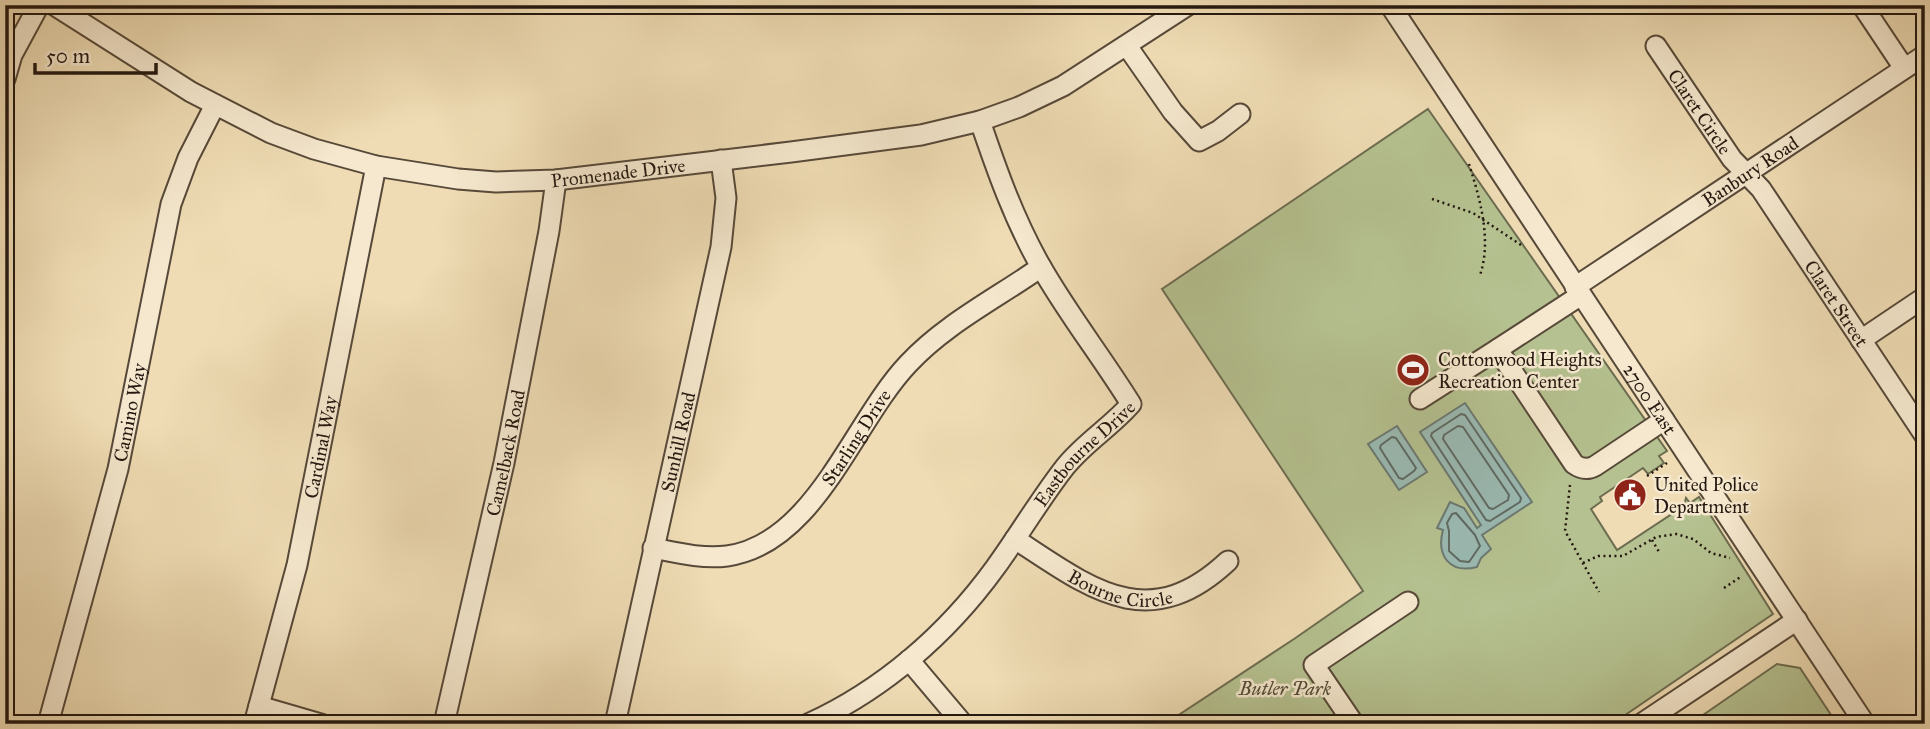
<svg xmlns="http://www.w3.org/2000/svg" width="1930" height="729" viewBox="0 0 1930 729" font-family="'IM FELL Great Primer',serif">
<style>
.green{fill:#b5c190;stroke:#6c6c50;stroke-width:2}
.water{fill:#9abab3;stroke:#6b7972;stroke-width:2}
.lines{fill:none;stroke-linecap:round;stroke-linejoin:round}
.shore{stroke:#5f6962;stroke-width:2}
.minor-casing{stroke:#574939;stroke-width:23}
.path{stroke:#241810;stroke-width:2.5;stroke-dasharray:2 3.5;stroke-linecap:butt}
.minor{stroke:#f5e8ce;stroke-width:19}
.labels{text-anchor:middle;stroke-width:5;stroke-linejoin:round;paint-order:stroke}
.street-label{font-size:19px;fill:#241810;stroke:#f5e8ce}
.poi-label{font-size:19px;fill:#241810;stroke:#f5e8ce;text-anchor:start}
.park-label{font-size:19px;font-style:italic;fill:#504b36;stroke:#f5e8ce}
</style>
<rect width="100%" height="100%" fill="#efdcb4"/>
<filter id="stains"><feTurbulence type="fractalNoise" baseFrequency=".00286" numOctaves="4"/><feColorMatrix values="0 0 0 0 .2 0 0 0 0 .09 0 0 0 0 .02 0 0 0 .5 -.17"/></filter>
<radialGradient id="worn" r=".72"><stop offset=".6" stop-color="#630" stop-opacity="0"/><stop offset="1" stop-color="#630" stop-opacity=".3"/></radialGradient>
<!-- green -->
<path class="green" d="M 1428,109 L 1667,451 L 1659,456 L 1664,463 L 1648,474 L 1643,468 L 1600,497 L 1602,501 L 1591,509 L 1617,550 L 1684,506 L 1686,498 L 1690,503 L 1699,497 L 1773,614 L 1612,724 L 1165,724 L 1294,639 L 1363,591 L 1162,289 Z
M 1777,664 L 1800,668 L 1837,724 L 1690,724 Z"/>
<!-- water -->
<path class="water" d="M 1465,403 L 1532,502 L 1482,535 L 1491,549 L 1481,558 L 1477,567 C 1450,574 1436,556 1443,530 L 1437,528 L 1450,502 L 1464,508 L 1477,528 L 1481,525 L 1420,432 Z
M 1397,426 L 1427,472 L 1399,490 L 1368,444 Z"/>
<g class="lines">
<!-- shore -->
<path class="shore" d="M 1461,414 L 1465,415 L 1521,498 L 1520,502 L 1490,521 L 1486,520 L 1431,436 L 1432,433 Z
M 1458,426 L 1463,427 L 1509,495 L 1508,500 L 1493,509 L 1489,508 L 1443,439 L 1444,435 Z
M 1392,437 L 1396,438 L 1416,468 L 1414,471 L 1403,479 L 1399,478 L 1380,448 L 1381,445 Z
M 1456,513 L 1475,535 L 1480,546 L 1469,562 L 1460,561 L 1449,551 L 1449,531 L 1447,523 L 1452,514 Z"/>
<defs>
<g id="minor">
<path id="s1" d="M 54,5 L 191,92 L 271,133 L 314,149 L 376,166 L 458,179 L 496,182 L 556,180 L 791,152 L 921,135 L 980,121 L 1019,107 L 1063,86 L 1188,5"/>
<path id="s2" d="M 1390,5 L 1865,724"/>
<path d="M 1862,5 L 1904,68"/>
<path d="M 1127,46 L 1173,112 L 1199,141 L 1218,131 L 1240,114"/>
<path id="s3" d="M 1656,46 L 1732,159 L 1761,189 L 1925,436"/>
<path d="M 5,79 L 12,55 L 39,5"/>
<path id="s4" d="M 1575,287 L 1925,55"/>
<path d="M 1581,295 L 1498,349 L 1502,356 L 1574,464 C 1581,469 1588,470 1595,466 L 1664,420"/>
<path d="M 1861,340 L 1925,297"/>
<path d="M 1420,399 L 1498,349"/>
<path id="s5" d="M 1015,539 C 1090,588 1148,636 1228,561"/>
<path id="s6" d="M 653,548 C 678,553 702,559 727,556 C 815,544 853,422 908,364 C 945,324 997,298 1041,267"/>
<path d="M 909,660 L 963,724"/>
<path d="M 259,706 L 321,724"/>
<path id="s7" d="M 48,724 L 118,469 L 171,204 L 188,158 L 215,105"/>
<path id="s8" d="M 254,724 L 297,565 L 376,166"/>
<path id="s9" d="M 444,724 L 504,463 L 549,231 L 556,180"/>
<path id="s10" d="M 615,724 L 721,247 L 726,198 L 721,160"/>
<path id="s11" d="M 808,724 C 883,690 947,634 995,568 C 1019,535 1040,499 1065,467 C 1085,442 1111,427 1131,404 C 1102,357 1067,313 1040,265 C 1014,219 997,171 980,121"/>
<path d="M 1354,724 L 1314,665 L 1408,602"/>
<path d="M 1641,724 L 1797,620"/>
</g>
</defs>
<!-- minor casing -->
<use href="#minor" class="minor-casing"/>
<!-- path -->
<path class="path" d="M 1469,164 C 1480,199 1492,240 1480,275
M 1432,199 L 1473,213 L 1524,247
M 1647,476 L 1667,463
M 1570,485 L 1565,531 L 1599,592
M 1652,540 L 1659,552
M 1583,563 L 1598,556 L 1623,556 L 1656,537 L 1676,534 L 1693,539 L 1711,553 L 1730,558
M 1724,588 L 1742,576"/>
<!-- minor -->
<use href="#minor" class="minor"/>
</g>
<!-- icons -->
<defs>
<symbol id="stadium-disc" viewBox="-11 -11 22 22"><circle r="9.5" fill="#8f2418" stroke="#f5e8ce"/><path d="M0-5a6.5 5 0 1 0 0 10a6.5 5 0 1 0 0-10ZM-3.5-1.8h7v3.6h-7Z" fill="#fff"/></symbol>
<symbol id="civic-disc" viewBox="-11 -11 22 22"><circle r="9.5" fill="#8f2418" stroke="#f5e8ce"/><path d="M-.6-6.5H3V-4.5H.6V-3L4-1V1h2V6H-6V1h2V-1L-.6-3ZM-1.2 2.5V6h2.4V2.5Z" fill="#fff"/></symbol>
</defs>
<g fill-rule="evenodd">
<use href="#stadium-disc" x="1394" y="351" width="38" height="38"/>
<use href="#civic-disc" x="1611" y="476" width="38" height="38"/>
</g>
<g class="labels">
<!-- street labels -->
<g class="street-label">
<text dy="7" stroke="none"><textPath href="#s3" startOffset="79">Claret Circle</textPath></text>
<text dy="7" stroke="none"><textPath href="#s4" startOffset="210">Banbury Road</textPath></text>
<text dy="7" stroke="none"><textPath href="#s1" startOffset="606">Promenade Drive</textPath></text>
<text dy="7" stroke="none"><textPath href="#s3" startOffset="315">Claret Street</textPath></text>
<text dy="7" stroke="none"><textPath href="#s2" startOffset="472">2700 East</textPath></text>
<text dy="7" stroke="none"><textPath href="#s7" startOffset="322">Camino Way</textPath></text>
<text dy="7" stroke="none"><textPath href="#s6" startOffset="256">Starling Drive</textPath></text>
<text dy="7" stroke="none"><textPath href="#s10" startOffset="289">Sunhill Road</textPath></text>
<text dy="7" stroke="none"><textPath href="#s8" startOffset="285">Cardinal Way</textPath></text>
<text dy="7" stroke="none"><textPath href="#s9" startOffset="278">Camelback Road</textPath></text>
<text dy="7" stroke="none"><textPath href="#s11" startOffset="392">Eastbourne Drive</textPath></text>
<text dy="7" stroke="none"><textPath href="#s5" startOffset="119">Bourne Circle</textPath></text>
</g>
<!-- poi labels -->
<g class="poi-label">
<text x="1438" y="366">Cottonwood Heights<tspan x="1438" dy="22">Recreation Center</tspan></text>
<text x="1654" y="491">United Police<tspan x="1654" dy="22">Department</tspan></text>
</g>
<!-- park labels -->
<g class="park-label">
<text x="1285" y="695">Butler Park</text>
</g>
</g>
<!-- margin -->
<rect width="1930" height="729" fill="none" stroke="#efdcb4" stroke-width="28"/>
<rect x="7" y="7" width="1916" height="715" fill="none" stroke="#241810" stroke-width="3.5"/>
<rect x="14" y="14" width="1902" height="701" fill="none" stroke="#241810" stroke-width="2"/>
<!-- scale -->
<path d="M35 63v10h121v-10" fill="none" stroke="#241810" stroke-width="3.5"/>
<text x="46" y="63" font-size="21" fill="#241810" stroke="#f5e8ce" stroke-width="5" paint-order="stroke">50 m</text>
<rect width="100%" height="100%" filter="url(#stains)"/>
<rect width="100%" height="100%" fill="url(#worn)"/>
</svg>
